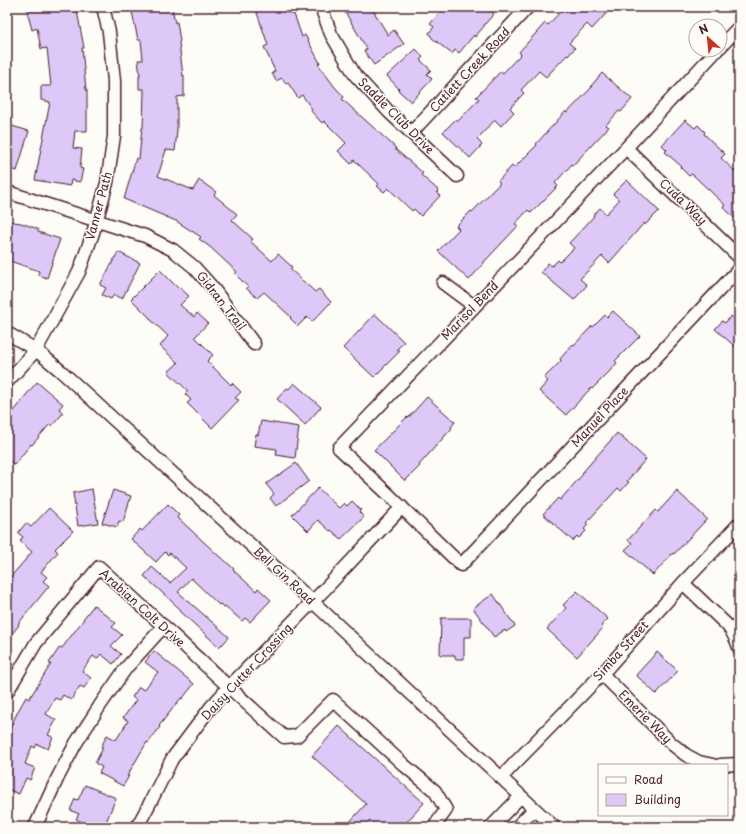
<svg xmlns="http://www.w3.org/2000/svg" width="746" height="834" viewBox="0 0 746 834" font-family="'Playpen Sans',sans-serif">
<style>
.building{fill:#ddc8f8;stroke:#4a1f2b}
.lines{fill:none;stroke-linecap:round;stroke-linejoin:round}
.minor-casing{stroke:#4a1f2b;stroke-width:15}
.minor{stroke:#fdfcf7;stroke-width:12}
.labels{text-anchor:middle;stroke-width:3;stroke-linejoin:round;paint-order:stroke}
.street-label{font-size:12px;fill:#4a1f2b;stroke:#fdfcf7}
</style>
<rect width="100%" height="100%" fill="#fdfcf7"/>
<filter id="ink" filterUnits="userSpaceOnUse"><feTurbulence type="fractalNoise" baseFrequency=".025" numOctaves="2"/><feDisplacementMap in="SourceGraphic" scale="8" xChannelSelector="R" yChannelSelector="G"/><feConvolveMatrix kernelMatrix="1 2 1 2 8 2 1 2 1" color-interpolation-filters="sRGB"/></filter>
<g filter="url(#ink)">
<!-- building -->
<path class="building" d="M 40,7 L 76,7 L 78,16 L 84,48 L 82,48 L 86,90 L 87,90 L 87,131 L 75,131 L 73,148 L 82,149 L 80,168 L 83,169 L 80,182 L 71,180 L 70,186 L 35,180 L 50,102 L 41,100 L 41,86 L 51,86 L 47,48 L 41,49 L 37,28 L 32,30 L 27,11 Z
M 131,7 L 172,7 L 175,23 L 177,22 L 180,41 L 179,42 L 183,76 L 184,75 L 184,96 L 177,97 L 177,130 L 175,151 L 166,150 L 158,176 L 193,190 L 199,180 L 216,192 L 214,195 L 237,214 L 232,220 L 253,239 L 250,241 L 272,261 L 278,254 L 292,267 L 290,269 L 315,292 L 319,289 L 331,302 L 312,322 L 307,317 L 298,326 L 290,318 L 291,317 L 264,292 L 257,298 L 246,288 L 248,287 L 235,274 L 237,272 L 210,247 L 199,239 L 201,237 L 176,221 L 124,199 L 136,158 L 139,159 L 142,128 L 143,128 L 144,89 L 139,89 L 139,76 L 140,76 L 138,60 L 143,60 L 141,40 L 138,40 Z
M 255,7 L 286,7 L 287,13 L 290,12 L 291,15 L 294,14 L 302,37 L 305,35 L 320,63 L 318,64 L 334,86 L 344,97 L 342,99 L 396,148 L 395,149 L 423,173 L 421,175 L 438,190 L 437,192 L 440,196 L 421,216 L 414,209 L 412,211 L 388,188 L 384,192 L 377,186 L 379,184 L 354,160 L 351,164 L 338,151 L 346,143 L 324,121 L 322,123 L 311,111 L 312,109 L 302,95 L 298,98 L 288,83 L 286,84 L 282,78 L 276,81 L 272,73 L 275,71 L 264,47 L 268,45 Z
M 342,7 L 371,7 L 388,35 L 394,30 L 404,44 L 374,65 L 364,51 L 367,49 Z
M 433,7 L 487,7 L 494,14 L 484,25 L 485,25 L 475,37 L 474,35 L 459,53 L 455,50 L 452,54 L 432,38 L 429,33 L 434,27 L 430,24 L 440,12 Z
M 571,7 L 612,7 L 592,29 L 587,24 L 569,43 L 575,48 L 568,56 L 567,55 L 546,77 L 539,71 L 521,90 L 524,93 L 510,108 L 514,112 L 501,126 L 495,120 L 477,139 L 482,145 L 470,158 L 443,132 L 456,119 L 458,121 L 479,99 L 476,97 L 501,71 L 503,73 L 521,54 L 519,52 L 545,23 L 548,25 L 562,10 L 565,13 Z
M 416,49 L 423,57 L 420,60 L 431,70 L 427,74 L 432,79 L 411,102 L 398,90 L 399,89 L 387,76 Z
M 602,73 L 632,99 L 621,112 L 619,111 L 606,125 L 609,127 L 573,165 L 572,164 L 555,183 L 558,186 L 531,213 L 528,210 L 515,224 L 518,226 L 484,262 L 484,263 L 469,280 L 438,251 L 459,229 L 456,226 L 471,211 L 472,212 L 500,183 L 498,181 L 512,166 L 514,168 L 537,145 L 536,144 L 566,111 L 567,113 L 592,87 L 591,86 Z
M 685,120 L 695,128 L 698,125 L 705,132 L 704,134 L 725,154 L 721,158 L 739,175 L 739,222 L 723,207 L 725,205 L 692,174 L 689,176 L 680,167 L 681,166 L 665,152 L 667,150 L 662,145 Z
M 12,126 L 29,131 L 17,171 L 7,168 L 7,143 Z
M 627,180 L 659,211 L 645,225 L 644,223 L 609,263 L 602,256 L 580,279 L 587,285 L 574,300 L 541,272 L 548,263 L 552,266 L 558,260 L 560,262 L 574,248 L 569,243 L 586,225 L 594,216 L 593,215 L 600,208 L 606,214 L 619,200 L 613,194 Z
M 7,221 L 21,223 L 38,229 L 38,232 L 60,239 L 47,278 L 38,275 L 39,271 L 7,260 Z
M 118,252 L 140,263 L 122,299 L 114,295 L 111,299 L 102,295 L 106,288 L 100,285 Z
M 160,270 L 178,288 L 179,287 L 189,296 L 180,305 L 194,317 L 197,313 L 208,323 L 195,337 L 213,355 L 207,361 L 231,385 L 232,383 L 241,392 L 235,398 L 239,400 L 212,428 L 187,403 L 191,400 L 185,394 L 188,391 L 168,372 L 178,363 L 160,346 L 168,336 L 150,319 L 150,318 L 131,299 Z
M 613,311 L 640,336 L 615,361 L 617,363 L 610,371 L 592,389 L 591,388 L 566,415 L 539,391 L 548,381 L 544,378 L 561,361 L 560,359 L 573,344 L 574,345 L 592,326 L 593,327 L 605,315 L 607,317 Z
M 375,314 L 404,342 L 397,349 L 400,351 L 374,377 L 343,348 Z
M 731,316 L 739,324 L 739,350 L 715,329 L 722,321 L 725,323 Z
M 37,382 L 63,404 L 59,409 L 63,413 L 52,426 L 50,424 L 32,445 L 31,444 L 14,465 L 7,459 L 7,420 L 22,401 L 21,401 Z
M 294,383 L 321,407 L 305,425 L 277,399 L 287,388 L 289,389 Z
M 427,397 L 455,422 L 451,427 L 452,428 L 419,465 L 420,466 L 405,481 L 374,450 L 407,417 L 408,418 Z
M 261,421 L 299,427 L 295,458 L 276,455 L 277,449 L 254,446 L 256,434 L 258,435 Z
M 617,433 L 646,459 L 627,481 L 629,482 L 621,491 L 618,488 L 586,523 L 588,525 L 584,529 L 586,531 L 579,538 L 577,536 L 573,541 L 543,514 L 558,498 L 560,500 L 583,474 L 582,473 Z
M 296,463 L 309,481 L 276,506 L 270,498 L 274,494 L 266,484 Z
M 318,488 L 339,508 L 344,503 L 347,506 L 352,501 L 361,510 L 359,512 L 364,517 L 341,539 L 331,530 L 330,531 L 318,520 L 308,531 L 292,515 Z
M 92,489 L 98,523 L 78,526 L 73,493 Z
M 113,490 L 131,496 L 123,522 L 119,521 L 117,527 L 102,523 Z
M 677,491 L 707,519 L 674,554 L 673,553 L 653,575 L 625,550 L 632,543 L 628,540 L 656,510 L 658,512 Z
M 168,504 L 179,515 L 177,517 L 221,558 L 221,557 L 234,569 L 233,570 L 256,591 L 258,588 L 271,600 L 250,622 L 245,618 L 242,621 L 225,606 L 224,607 L 220,604 L 219,605 L 191,578 L 178,592 L 229,637 L 222,645 L 222,644 L 219,647 L 180,611 L 181,610 L 144,576 L 152,567 L 170,583 L 186,568 L 170,553 L 168,555 L 165,552 L 156,562 L 131,539 L 140,529 L 142,531 Z
M 49,508 L 73,531 L 55,549 L 58,552 L 41,572 L 47,577 L 43,581 L 49,586 L 18,624 L 19,625 L 7,640 L 7,581 L 32,552 L 20,541 L 23,537 L 18,533 L 26,523 L 31,527 Z
M 577,591 L 608,619 L 601,626 L 603,628 L 577,657 L 547,629 L 566,608 L 563,605 Z
M 493,594 L 515,626 L 506,632 L 505,630 L 494,637 L 473,608 Z
M 94,605 L 116,623 L 112,627 L 122,635 L 111,646 L 121,654 L 113,664 L 101,654 L 97,659 L 93,656 L 82,671 L 91,678 L 84,688 L 80,686 L 71,700 L 63,695 L 60,700 L 55,698 L 46,714 L 56,720 L 48,735 L 53,737 L 48,749 L 37,744 L 35,748 L 32,746 L 25,764 L 35,768 L 30,780 L 26,778 L 19,794 L 7,789 L 7,735 L 18,711 L 26,697 L 29,699 L 51,664 L 49,663 L 60,647 L 62,648 L 84,619 L 83,619 Z
M 441,618 L 471,618 L 471,637 L 464,637 L 464,659 L 455,659 L 455,655 L 440,655 Z
M 154,651 L 194,684 L 182,699 L 181,698 L 159,726 L 160,727 L 148,743 L 147,742 L 127,776 L 129,776 L 123,786 L 99,773 L 102,767 L 95,763 L 103,748 L 101,747 L 107,735 L 116,740 L 128,721 L 123,718 L 136,700 L 132,697 L 139,687 L 144,690 L 158,672 L 145,662 Z
M 657,652 L 678,671 L 656,694 L 636,675 Z
M 339,726 L 424,803 L 402,827 L 345,827 L 366,804 L 312,756 Z
M 85,785 L 116,798 L 104,827 L 92,827 L 76,819 L 79,814 L 70,810 L 75,799 L 78,800 Z"/>
<g class="lines">
<defs>
<path id="minor" d="M 321,7 L 331,34 L 355,75 L 389,112 L 457,176
M 720,47 L 739,27
M 717,50 L 626,148 L 339,448 L 388,494 L 461,565 L 739,269
M 411,133 L 528,7
M 626,148 L 739,257
M 7,192 L 145,236 L 173,250 L 194,267 L 212,287 L 254,344
M 443,283 L 474,306
M 7,333 L 36,350 L 62,372 L 313,602 L 554,827
M 7,382 L 36,350 L 79,272 L 93,233 L 107,183 L 114,136 L 114,81 L 109,32 L 103,7
M 683,583 L 728,626 C 733,633 737,640 739,648
M 602,674 L 672,744 L 686,755 L 699,762 L 713,765
M 7,692 L 36,643 L 99,567 C 161,623 221,681 284,737 L 297,736 L 333,700 L 404,765 L 435,791 L 446,810 L 434,827
M 720,765 L 739,764
M 502,777 L 514,764 L 602,674 L 683,583 L 739,524
M 35,827 L 58,777 L 76,743 L 101,704 L 126,668 L 164,626
M 137,827 L 151,801 L 172,759 L 211,707 L 229,687 L 325,589 L 402,507
M 491,827 L 521,796
M 517,827 L 534,809"/>
</defs>
<!-- minor casing -->
<use href="#minor" class="minor-casing"/>
<!-- minor -->
<use href="#minor" class="minor"/>
</g>
</g>
<g class="labels">
<!-- street labels -->
<g class="street-label">
<text transform="translate(470 70) rotate(-47)" y="4">Catlett Creek Road</text>
<text transform="translate(396 116) rotate(45)" y="4">Saddle Club Drive</text>
<text transform="translate(683 202) rotate(44)" y="4">Cuda Way</text>
<text transform="translate(99 206) rotate(-75)" y="4">Vanner Path</text>
<text transform="translate(221 301) rotate(52)" y="4">Gidran Trail</text>
<text transform="translate(470 311) rotate(-46)" y="4">Marisol Bend</text>
<text transform="translate(600 417) rotate(-47)" y="4">Manuel Place</text>
<text transform="translate(284 576) rotate(43)" y="4">Bell Gin Road</text>
<text transform="translate(142 608) rotate(42)" y="4">Arabian Colt Drive</text>
<text transform="translate(621 651) rotate(-48)" y="4">Simba Street</text>
<text transform="translate(247 672) rotate(-47)" y="4">Daisy Cutter Crossing</text>
<text transform="translate(645 717) rotate(45)" y="4">Emerie Way</text>
</g>
</g>
<!-- margin -->
<rect width="746" height="834" fill="none" stroke="#fdfcf7" stroke-width="24"/>
<rect x="12" y="12" width="722" height="810" fill="none" stroke="#4a1f2b" stroke-width="1.5" filter="url(#ink)"/>
<!-- legend -->
<rect x="598" y="764" width="130" height="52" fill="#fdfcf7" stroke="#b5a4a5"/>
<rect x="606" y="777" width="20" height="6" fill="#fdfcf7" stroke="#b5a4a5"/>
<text x="634" y="784" font-size="12" fill="#4a1f2b">Road</text>
<rect x="606" y="794" width="20" height="12" fill="#ddc8f8" stroke="#b5a4a5"/>
<text x="634" y="804" font-size="12" fill="#4a1f2b">Building</text>
<!-- north arrow -->
<g transform="translate(708 38) rotate(333)"><circle r="19" fill="#fdfcf7" stroke="#b5a4a5"/>
<path d="M0-3L7 15L0 10L-7 15Z" fill="#c8321e"/>
<text y="-6" font-size="11" font-weight="bold" text-anchor="middle" fill="#4a1f2b">N</text>
</g>
</svg>
